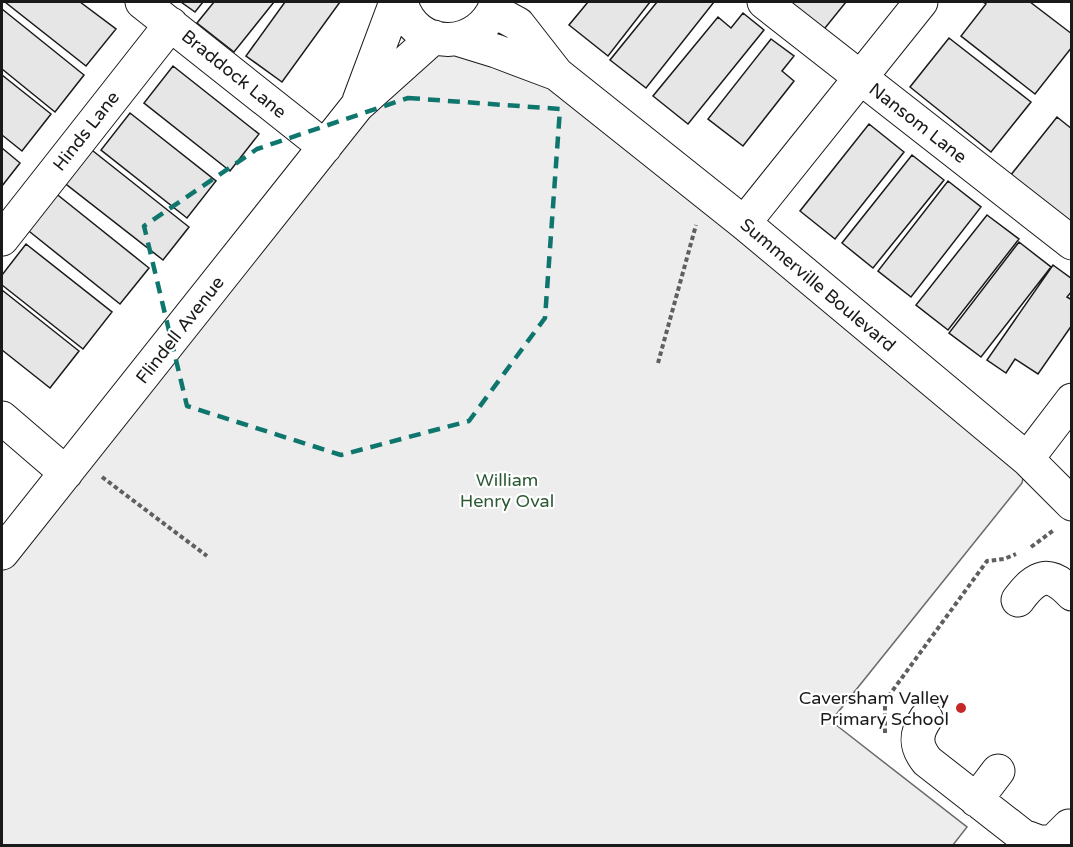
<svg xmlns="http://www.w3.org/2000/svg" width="1073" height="847" viewBox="0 0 1073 847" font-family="'Varela Round',sans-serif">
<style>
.green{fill:#ededed;stroke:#6a6a6a;stroke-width:1.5}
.building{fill:#e6e6e6;stroke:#1a1a1a;stroke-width:1.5}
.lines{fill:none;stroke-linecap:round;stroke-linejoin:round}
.minor-casing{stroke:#1a1a1a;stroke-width:35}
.path{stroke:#5f5f5f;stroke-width:4;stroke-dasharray:4.5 3;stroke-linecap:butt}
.minor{stroke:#fff;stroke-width:33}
.marked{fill:none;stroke:#0f766e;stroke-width:4.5;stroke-dasharray:12 8;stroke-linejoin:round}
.poi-dot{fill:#c62828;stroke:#fff;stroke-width:2}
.labels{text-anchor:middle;stroke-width:4.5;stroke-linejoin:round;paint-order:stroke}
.street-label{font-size:18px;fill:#1a1a1a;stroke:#fff}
.park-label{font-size:18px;fill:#2b5a34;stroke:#fff}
.poi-label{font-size:18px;fill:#1a1a1a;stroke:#fff;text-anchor:end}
</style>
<rect width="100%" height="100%" fill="#fff"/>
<!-- green -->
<path class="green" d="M 434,37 L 557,74 L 1027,459 L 1022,483 L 831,721 L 967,827 L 953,845 L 2,845 L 2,553 Z"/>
<!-- building -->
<path class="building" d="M 5,2 L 80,2 L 116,29 L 86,66 Z
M 181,2 L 203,2 L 195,12 Z
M 214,2 L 274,2 L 234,52 L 197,23 Z
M 285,2 L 340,2 L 282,82 L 246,56 Z
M 588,2 L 650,2 L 608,56 L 569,25 Z
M 657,2 L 714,2 L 646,88 L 610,60 Z
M 781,2 L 846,2 L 821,33 Z
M 983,2 L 1030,2 L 1072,34 L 1072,47 L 1035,94 L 961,36 L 986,4 Z
M 2,9 L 84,75 L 55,112 L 2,69 Z
M 743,13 L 764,30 L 688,124 L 653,96 L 718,17 L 731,28 Z
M 949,38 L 1031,102 L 991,152 L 910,87 Z
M 771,39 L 794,56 L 782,71 L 794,81 L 743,146 L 708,119 Z
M 173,66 L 259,134 L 230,171 L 144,103 Z
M 2,75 L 51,114 L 22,151 L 2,135 Z
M 130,113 L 216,181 L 187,218 L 101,150 Z
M 1057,117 L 1072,129 L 1072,225 L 1010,176 Z
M 869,124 L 904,152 L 835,239 L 800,211 Z
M 88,147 L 189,227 L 163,260 L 62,181 Z
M 2,148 L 20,163 L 2,186 Z
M 912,155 L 944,180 L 873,268 L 842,243 Z
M 948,181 L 981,207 L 911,297 L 878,271 Z
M 54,192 L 149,268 L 120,304 L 25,228 Z
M 987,215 L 1019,239 L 948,330 L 916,305 Z
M 1019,242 L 1051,267 L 981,357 L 949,333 Z
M 26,244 L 112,312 L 83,349 L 2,285 L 2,275 Z
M 1053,265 L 1072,279 L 1072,291 L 1067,297 L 1072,300 L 1072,325 L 1038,374 L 1015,359 L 1006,373 L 987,360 Z
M 2,290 L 79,351 L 50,388 L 2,350 Z"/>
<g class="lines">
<defs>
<path id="minor" d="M 142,2 L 325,147
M 401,2 C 415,53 481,51 497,2
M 764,2 L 1072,243
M 494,11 L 518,24 L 557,74 L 744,223 L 1027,459 L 1072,504
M 457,39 L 496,51 L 557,74
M 359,101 L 396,2
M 744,223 L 921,2
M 2,239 L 171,24
M 2,418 L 66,473
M 1027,459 L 1072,400
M 2,553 L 357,106 L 434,37
M 1018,600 C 1036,576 1049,569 1072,594
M 926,718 C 915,734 915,746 927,761 L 1023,836 L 1039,842 L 1053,842 L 1069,826
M 976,800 L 998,771"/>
</defs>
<!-- minor casing -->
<use href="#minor" class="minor-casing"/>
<!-- path -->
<path class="path" d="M 658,363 L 696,225
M 102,477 L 207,556
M 1031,547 L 1054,530
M 885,733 L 885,701 L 987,561 L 1004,559 L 1016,554"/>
<!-- minor -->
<use href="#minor" class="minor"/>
</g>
<!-- marked area -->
<path class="marked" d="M 408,98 L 560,109 L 545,318 L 469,421 L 341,455 L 187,406 L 144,226 L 257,149 Z"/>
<!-- markers -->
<circle class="poi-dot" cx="961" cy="708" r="6"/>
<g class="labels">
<!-- street labels -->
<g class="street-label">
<text transform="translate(234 74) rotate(39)" y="6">Braddock Lane</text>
<text transform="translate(918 123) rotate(38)" y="6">Nansom Lane</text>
<text transform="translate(86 131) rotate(-52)" y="6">Hinds Lane</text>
<text transform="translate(818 285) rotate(40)" y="6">Summerville Boulevard</text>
<text transform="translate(180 330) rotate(-52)" y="6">Flindell Avenue</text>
</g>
<!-- park labels -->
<g class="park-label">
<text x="507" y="486">William<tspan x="507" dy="21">Henry Oval</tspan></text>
</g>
<!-- poi labels -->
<g class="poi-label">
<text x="949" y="704">Caversham Valley<tspan x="949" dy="21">Primary School</tspan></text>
</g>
</g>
<!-- border -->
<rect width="1073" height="847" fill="none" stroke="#1a1a1a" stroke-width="6"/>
</svg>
